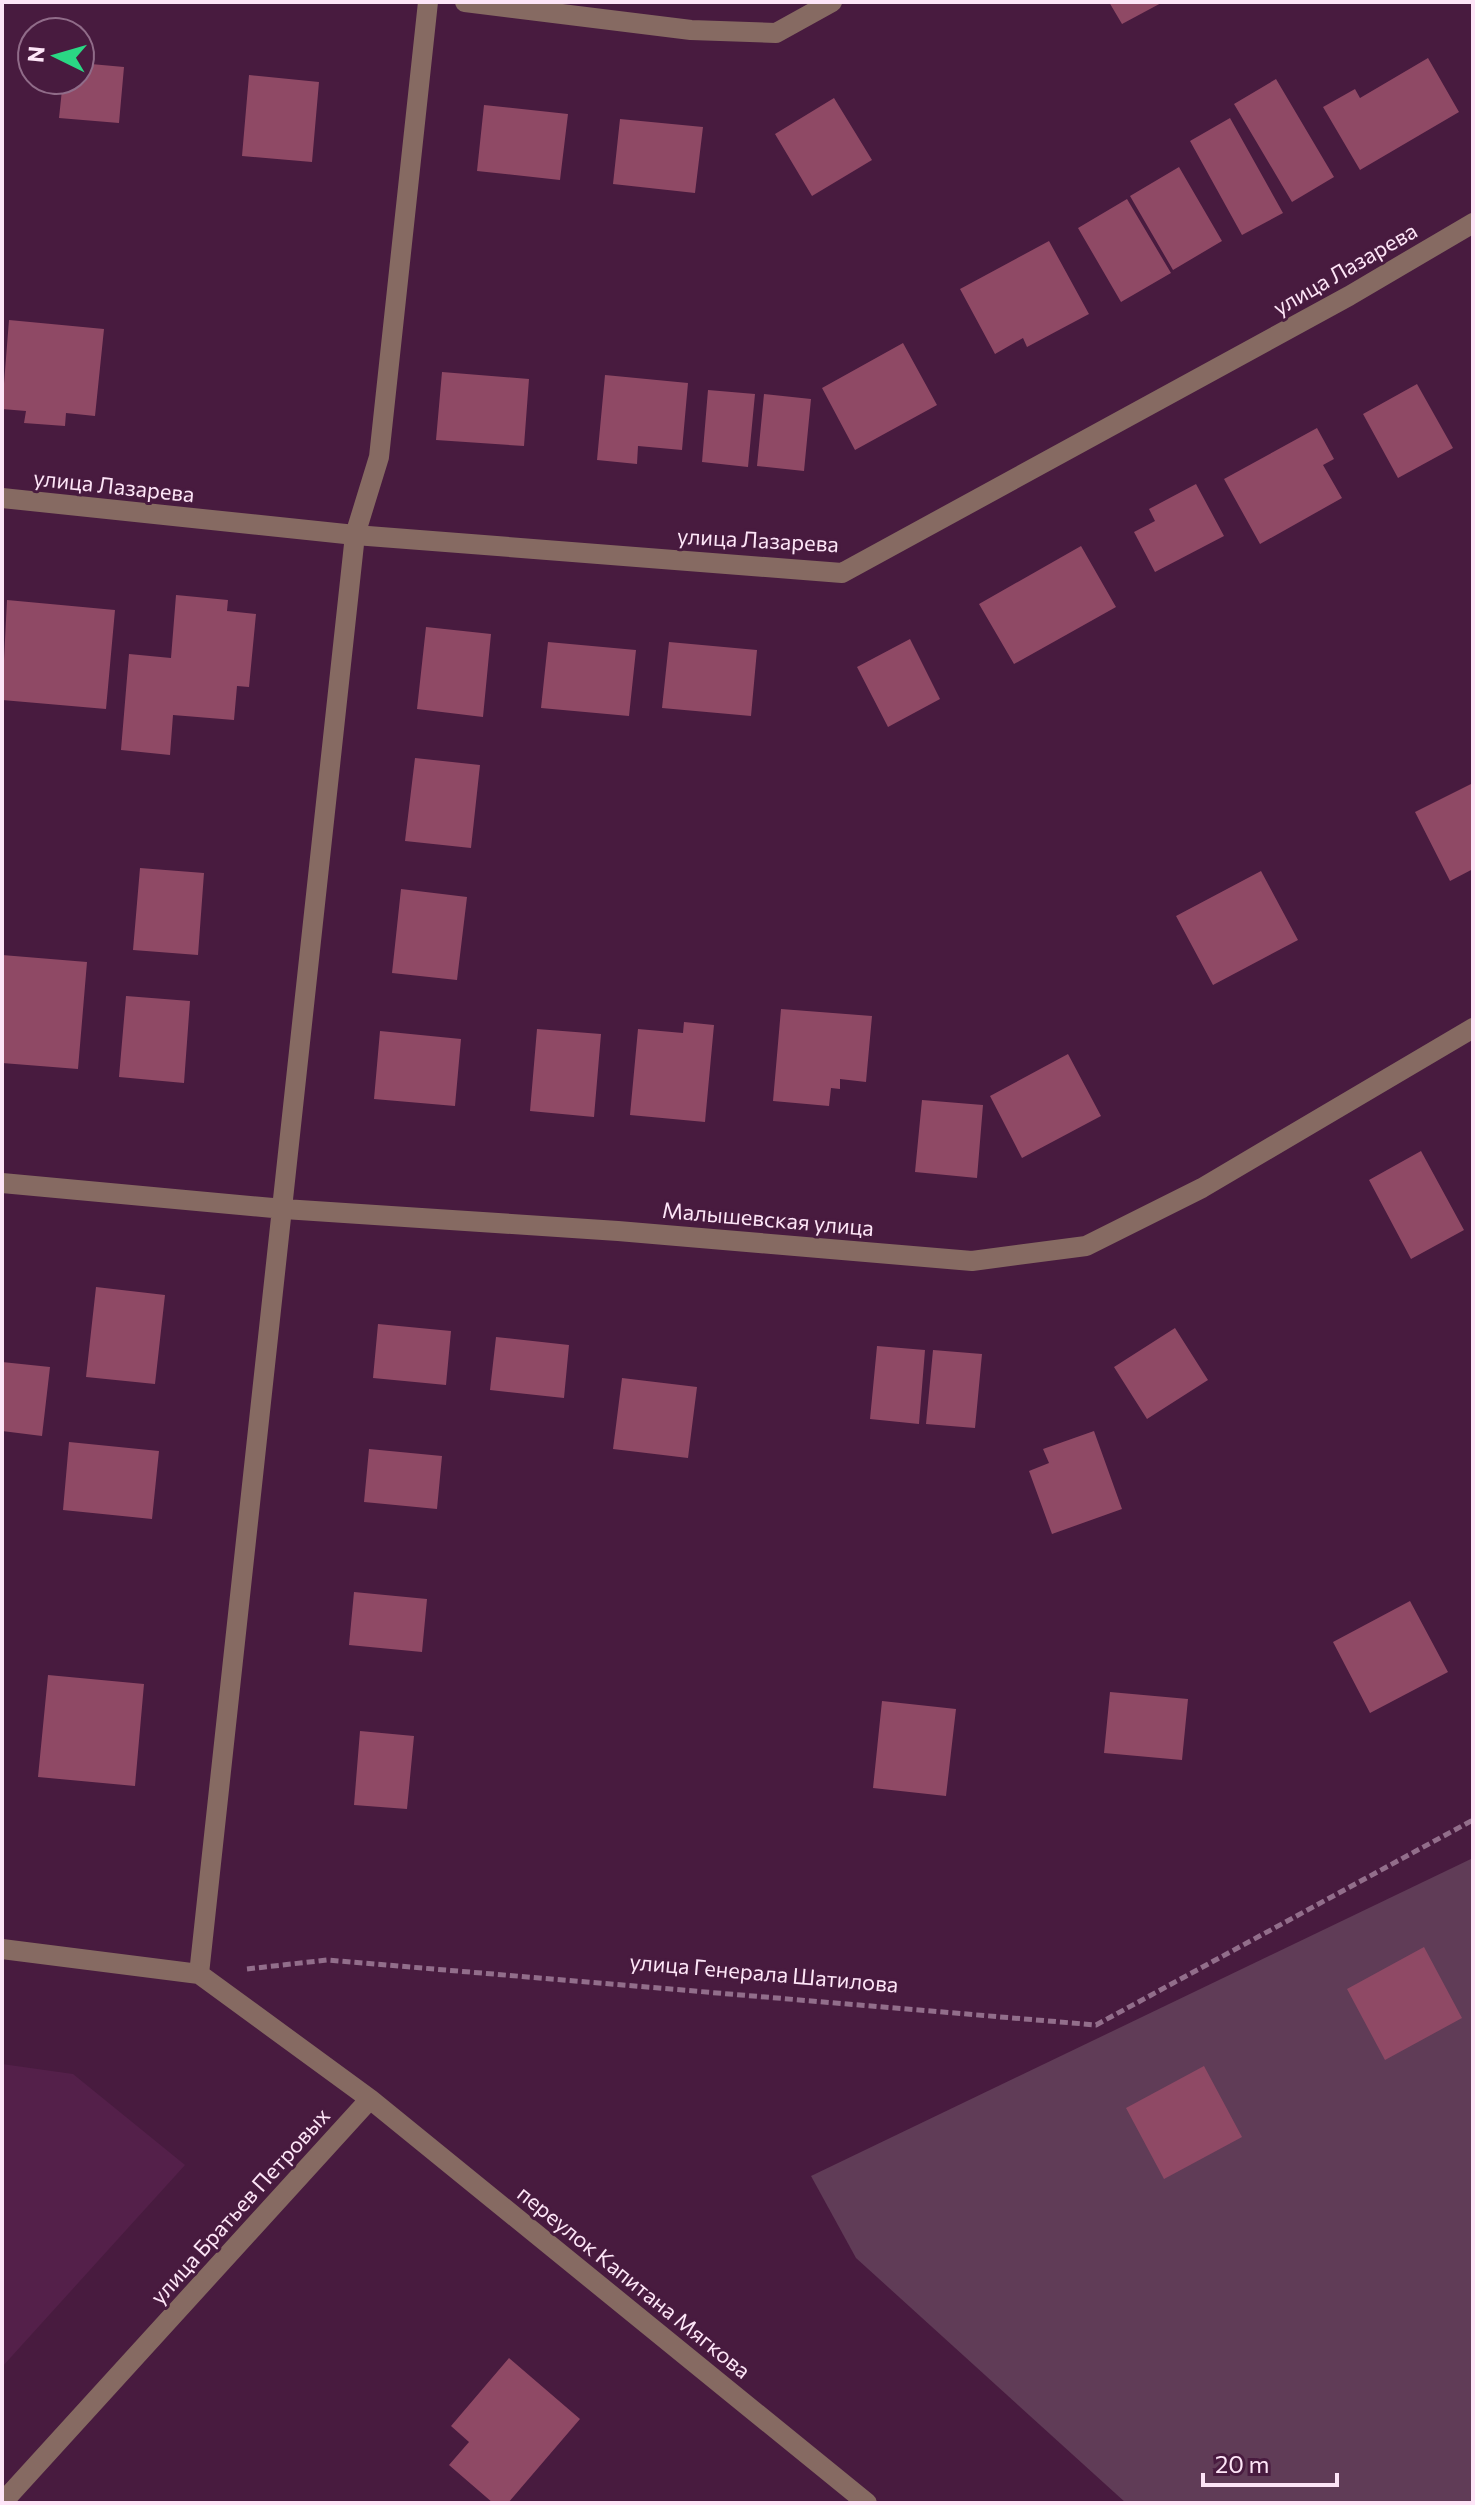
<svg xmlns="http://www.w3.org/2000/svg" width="1475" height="2505" viewBox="0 0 1475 2505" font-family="Commissioner,sans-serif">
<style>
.built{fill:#54204a}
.green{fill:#603c57}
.building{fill:#8f4965}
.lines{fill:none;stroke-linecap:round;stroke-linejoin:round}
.path{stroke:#926e8b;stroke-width:5;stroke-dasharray:8 4;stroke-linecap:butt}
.street{stroke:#866a62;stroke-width:20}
.labels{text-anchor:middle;stroke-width:6;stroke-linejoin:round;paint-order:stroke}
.street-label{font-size:22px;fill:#fde5f7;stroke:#481b3f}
</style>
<rect width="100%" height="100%" fill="#481b3f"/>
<!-- built -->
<path class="built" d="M 2,2064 L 73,2074 L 185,2165 L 2,2367 Z"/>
<!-- green -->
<path class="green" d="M 1473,1858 L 1473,2503 L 1126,2503 L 856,2258 L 811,2176 Z"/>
<!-- building -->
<path class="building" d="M 1109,2 L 1163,2 L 1122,24 Z
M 1428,58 L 1459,112 L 1360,170 L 1323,107 L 1355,89 L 1360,98 Z
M 80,63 L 124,67 L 119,123 L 59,118 L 63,80 L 80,80 Z
M 249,75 L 319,82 L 312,162 L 242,156 Z
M 1276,79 L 1334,177 L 1292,202 L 1234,104 Z
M 834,98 L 872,160 L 812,196 L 775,134 Z
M 484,105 L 568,114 L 560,180 L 477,171 Z
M 1230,118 L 1283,213 L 1242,235 L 1190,141 Z
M 620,119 L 703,127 L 695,193 L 613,184 Z
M 1179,167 L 1222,241 L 1173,270 L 1130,196 Z
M 1127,199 L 1171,273 L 1121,302 L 1078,228 Z
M 1049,241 L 1089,314 L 1027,347 L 1023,338 L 995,354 L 960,289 Z
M 9,320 L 104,329 L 95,416 L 66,413 L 65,426 L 24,423 L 26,411 L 2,409 Z
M 903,343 L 937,405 L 855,450 L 822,388 Z
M 442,372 L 529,379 L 524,446 L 436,440 Z
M 605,375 L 688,383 L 682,450 L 638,446 L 637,464 L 597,460 Z
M 1417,384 L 1453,448 L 1398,478 L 1363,414 Z
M 708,390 L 755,394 L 748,467 L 702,462 Z
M 764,394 L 811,399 L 804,471 L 757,466 Z
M 1317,428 L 1334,459 L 1323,465 L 1342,498 L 1260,544 L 1224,479 Z
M 1196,484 L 1224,536 L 1155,572 L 1134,532 L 1155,521 L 1149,509 Z
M 1081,546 L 1116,607 L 1014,664 L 979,604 Z
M 176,595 L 228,600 L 227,611 L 256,614 L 249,687 L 237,686 L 234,720 L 173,715 L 170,755 L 121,750 L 129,654 L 171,658 Z
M 7,600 L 115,610 L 106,709 L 2,700 Z
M 426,627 L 491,634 L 483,717 L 417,709 Z
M 910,639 L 940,699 L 888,727 L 857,667 Z
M 548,642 L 636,650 L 629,716 L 541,708 Z
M 669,642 L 757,650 L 751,716 L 662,708 Z
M 415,758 L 480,765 L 471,848 L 405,841 Z
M 1473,783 L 1473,869 L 1450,881 L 1415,812 Z
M 140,868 L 204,873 L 198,955 L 133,950 Z
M 1261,871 L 1298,940 L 1213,985 L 1176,916 Z
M 401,889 L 467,897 L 457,980 L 392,973 Z
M 2,955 L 87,962 L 78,1069 L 2,1063 Z
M 126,996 L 190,1001 L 184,1083 L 119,1077 Z
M 781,1009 L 872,1016 L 866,1082 L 840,1079 L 840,1089 L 831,1088 L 829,1106 L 773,1101 Z
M 684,1022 L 714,1025 L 705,1122 L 630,1115 L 638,1029 L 683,1033 Z
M 537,1029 L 601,1034 L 594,1117 L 530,1111 Z
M 380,1031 L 461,1039 L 455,1106 L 374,1099 Z
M 1068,1054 L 1101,1116 L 1022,1158 L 990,1096 Z
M 922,1100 L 983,1105 L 977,1178 L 915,1172 Z
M 1421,1151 L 1464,1230 L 1411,1259 L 1369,1180 Z
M 96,1287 L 165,1295 L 155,1384 L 86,1377 Z
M 378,1324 L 451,1331 L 446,1385 L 373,1378 Z
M 1175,1328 L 1208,1380 L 1147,1419 L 1114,1367 Z
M 496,1337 L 569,1345 L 564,1398 L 490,1390 Z
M 877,1346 L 925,1350 L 919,1424 L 870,1419 Z
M 933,1350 L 982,1354 L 975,1428 L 926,1424 Z
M 2,1362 L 50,1367 L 42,1436 L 2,1431 Z
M 622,1378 L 697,1387 L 688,1458 L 613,1449 Z
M 1094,1431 L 1122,1509 L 1052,1534 L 1029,1471 L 1049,1463 L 1043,1449 Z
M 69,1442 L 159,1451 L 152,1519 L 63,1510 Z
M 369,1449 L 442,1456 L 437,1509 L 364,1502 Z
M 354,1592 L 427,1599 L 422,1652 L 349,1645 Z
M 1410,1601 L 1448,1672 L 1370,1713 L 1333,1642 Z
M 48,1675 L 144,1684 L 135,1786 L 38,1777 Z
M 1110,1692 L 1188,1699 L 1182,1760 L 1104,1753 Z
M 882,1701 L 956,1709 L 946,1796 L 873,1788 Z
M 360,1731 L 414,1736 L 407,1809 L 354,1805 Z
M 1424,1947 L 1462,2018 L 1385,2060 L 1347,1989 Z
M 1204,2066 L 1242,2137 L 1164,2179 L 1126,2108 Z
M 509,2358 L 580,2419 L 508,2503 L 493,2503 L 449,2465 L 469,2442 L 451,2426 Z"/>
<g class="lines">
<!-- path -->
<path class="path" d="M 247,1969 L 327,1960 L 1096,2025 L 1473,1820"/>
<!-- street -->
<path class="street" d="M 465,2 L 691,30 L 776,33 L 832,2
M 2,498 L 355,535 L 842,573 L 1349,296 L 1473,223
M 2,1183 L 284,1209 L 618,1231 L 972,1261 L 1086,1246 L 1202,1188 L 1473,1028
M 2,1949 L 199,1974 L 370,2099 L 2,2503
M 199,1974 L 355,535 L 379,457 L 428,2
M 370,2099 L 867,2503"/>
</g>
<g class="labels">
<!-- street labels -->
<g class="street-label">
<text transform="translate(1345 269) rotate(-30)" y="8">улица Лазарева</text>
<text transform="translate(114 486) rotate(6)" y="8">улица Лазарева</text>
<text transform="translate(758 540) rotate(3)" y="8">улица Лазарева</text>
<text transform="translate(768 1219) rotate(5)" y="8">Малышевская улица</text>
<text transform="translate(764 1973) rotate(5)" y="8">улица Генерала Шатилова</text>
<text transform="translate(240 2206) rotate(-48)" y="8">улица Братьев Петровых</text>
<text transform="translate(634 2282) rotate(39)" y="8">переулок Капитана Мягкова</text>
</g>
</g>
<!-- border -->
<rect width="1475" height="2505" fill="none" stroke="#fde5f7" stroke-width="8"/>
<!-- north arrow -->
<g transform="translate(56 56) rotate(275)"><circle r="38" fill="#481b3f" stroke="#906c89" stroke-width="2"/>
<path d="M0-6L14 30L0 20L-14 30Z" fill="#2ad884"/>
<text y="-12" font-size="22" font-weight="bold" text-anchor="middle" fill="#fde5f7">N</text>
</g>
<!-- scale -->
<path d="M1203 2473v12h134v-12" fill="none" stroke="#fde5f7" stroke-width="4"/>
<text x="1215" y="2473" font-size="24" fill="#fde5f7" stroke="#481b3f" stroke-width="6" paint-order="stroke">20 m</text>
</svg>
